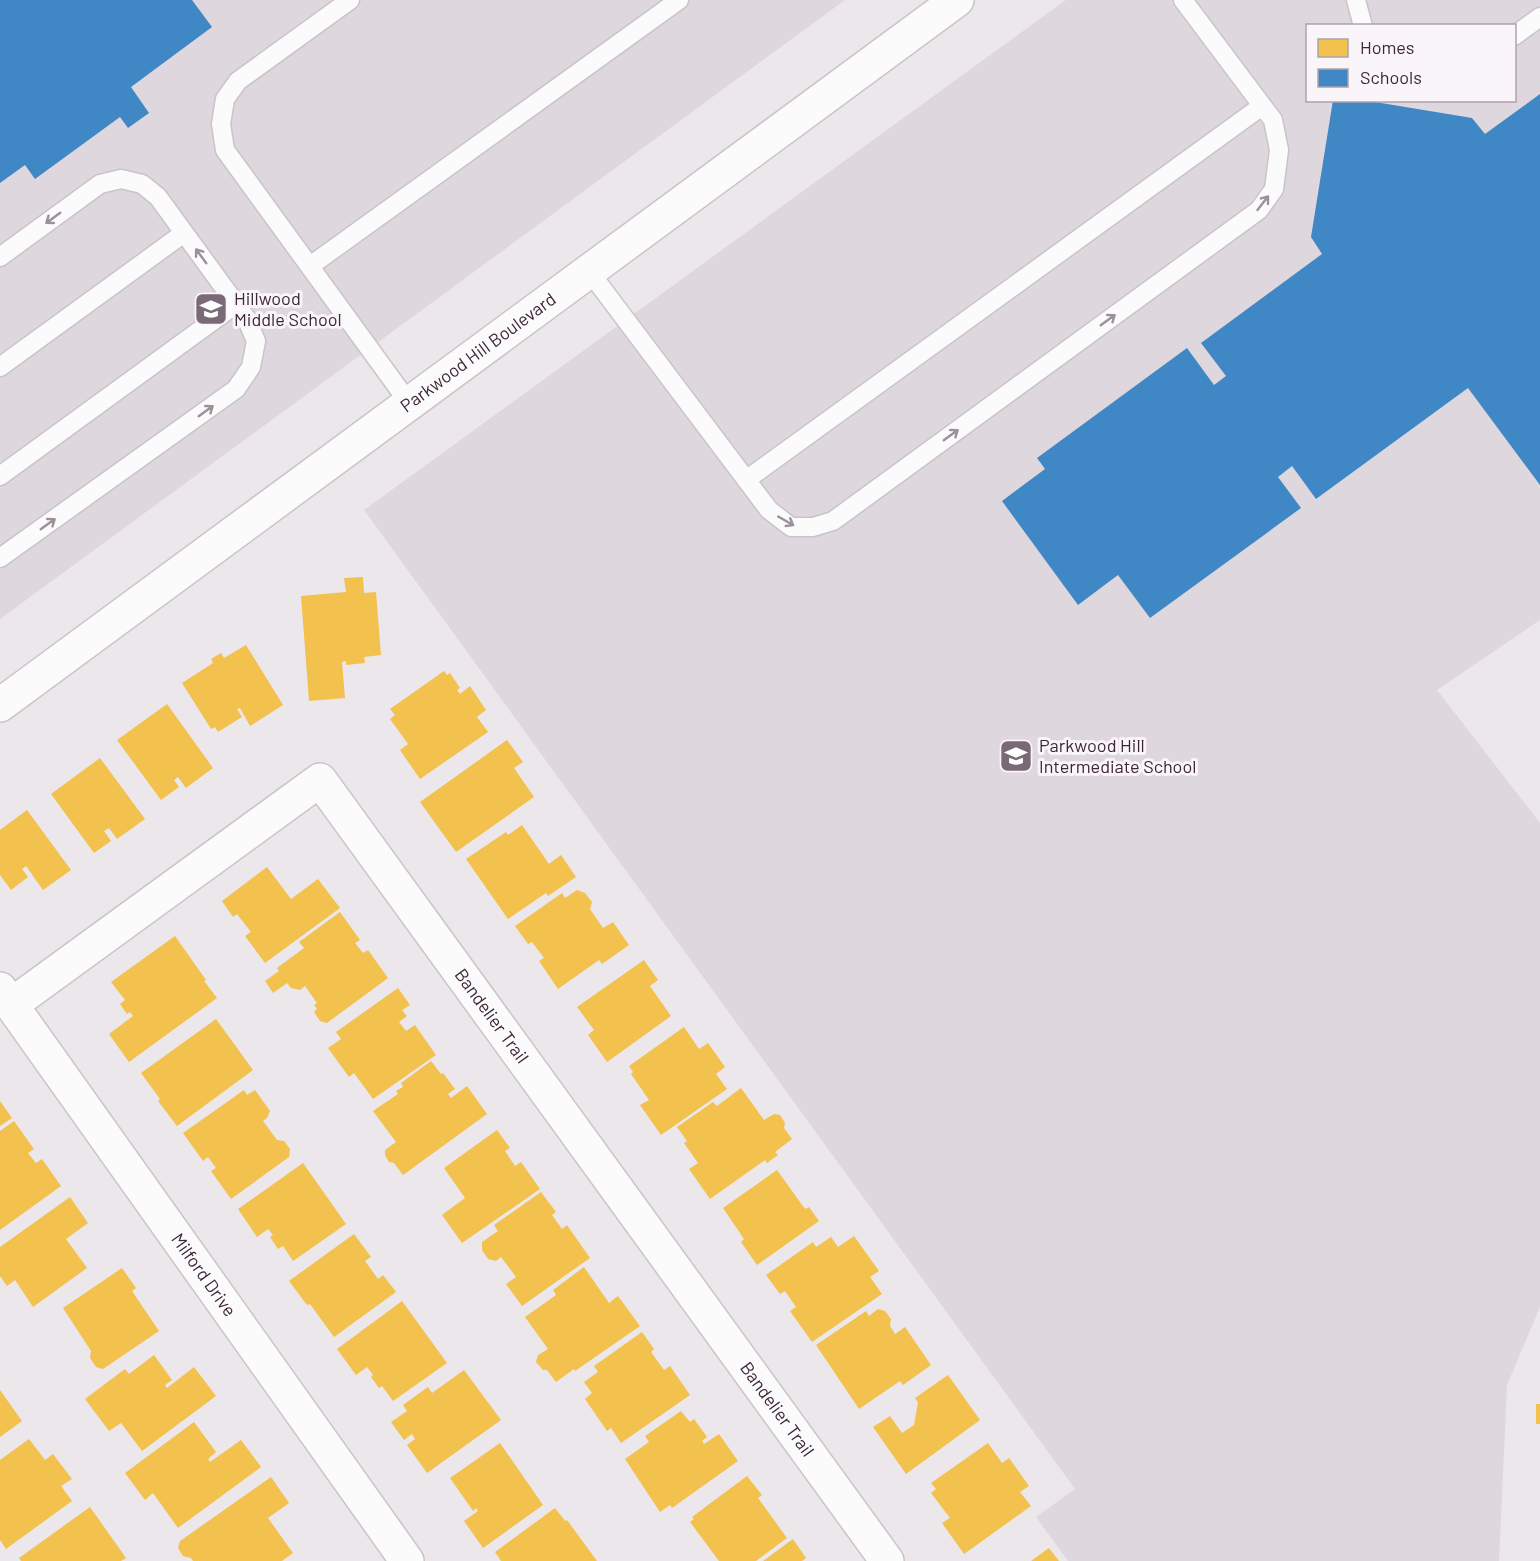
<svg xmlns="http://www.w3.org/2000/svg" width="1540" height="1561" viewBox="0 0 1540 1561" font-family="Barlow,sans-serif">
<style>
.built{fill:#ded7de;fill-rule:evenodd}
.homes{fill:#f2c14e}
.schools{fill:#3f88c5}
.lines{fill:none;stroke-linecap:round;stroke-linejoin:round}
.service-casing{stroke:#c9c4c8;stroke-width:21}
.minor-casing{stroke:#c9c4c8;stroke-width:36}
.tertiary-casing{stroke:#c9c4c8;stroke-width:36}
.service{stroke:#fcfbfc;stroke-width:18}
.minor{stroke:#fcfbfc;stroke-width:33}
.tertiary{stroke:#fcfbfc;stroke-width:33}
.oneway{stroke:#9c909a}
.labels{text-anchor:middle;stroke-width:6;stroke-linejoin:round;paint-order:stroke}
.poi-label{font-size:18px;fill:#3d2638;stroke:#f9f5f9;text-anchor:start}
.street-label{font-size:18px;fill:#3d2638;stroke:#f9f5f9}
</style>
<rect width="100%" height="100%" fill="#ebe7eb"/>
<!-- built -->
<path class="built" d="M 0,0 L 845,0 L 0,619 Z
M 1066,0 L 1540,0 L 1540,620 L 1437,690 L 1540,823 L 1540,1307 L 1507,1385 L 1499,1561 L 1068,1561 L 1036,1517 L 1075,1489 L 364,510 ZM 1308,26 L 1514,26 L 1514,100 L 1308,100 Z"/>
<!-- homes -->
<path class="homes" d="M 363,577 L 364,593 L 376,592 L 381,655 L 364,657 L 365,663 L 346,665 L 346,661 L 342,662 L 345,698 L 309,701 L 301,596 L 346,592 L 344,578 Z
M 246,645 L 283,705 L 250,726 L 240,708 L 237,709 L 242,717 L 218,732 L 215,727 L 211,729 L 182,683 L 213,663 L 211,659 L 221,653 L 224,658 Z
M 444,671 L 447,675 L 450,673 L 460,688 L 457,690 L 460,694 L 470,686 L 486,710 L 477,717 L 488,732 L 420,779 L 400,750 L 408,744 L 390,719 L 395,715 L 390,709 Z
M 167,704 L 213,768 L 186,788 L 178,777 L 174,780 L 179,787 L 161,800 L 117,740 Z
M 507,740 L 523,762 L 514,768 L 534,797 L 456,852 L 420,802 Z
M 100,758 L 145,819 L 117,839 L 109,828 L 104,831 L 111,841 L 94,853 L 51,794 Z
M 27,810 L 71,870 L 43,890 L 26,866 L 22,869 L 28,877 L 11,890 L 0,875 L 0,830 Z
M 522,825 L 549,864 L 561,855 L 576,877 L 548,896 L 546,893 L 508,919 L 466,859 L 506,832 L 508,835 Z
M 267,867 L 291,899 L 318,879 L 340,908 L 265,963 L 245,936 L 251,932 L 237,914 L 233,917 L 222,901 Z
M 577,890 L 585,893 L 592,902 L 590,909 L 603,928 L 613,922 L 629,945 L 602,964 L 599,960 L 558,989 L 539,961 L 544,958 L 532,942 L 528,944 L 515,926 L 562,893 L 565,898 Z
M 340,912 L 360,940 L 355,943 L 363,953 L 368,950 L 388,978 L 327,1023 L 320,1021 L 314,1012 L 317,1009 L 314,1005 L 317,1003 L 305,986 L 300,990 L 291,988 L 287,983 L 273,993 L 265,981 L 279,971 L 277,968 L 304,948 L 299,942 Z
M 175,936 L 206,980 L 204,981 L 217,998 L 129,1062 L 109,1034 L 133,1016 L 130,1012 L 127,1014 L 120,1004 L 125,1000 L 111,982 Z
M 644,960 L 658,980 L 650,986 L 671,1016 L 607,1062 L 588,1035 L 594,1030 L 577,1007 Z
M 398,988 L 410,1005 L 402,1010 L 407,1016 L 399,1022 L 406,1031 L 415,1025 L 436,1055 L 373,1099 L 354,1073 L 349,1077 L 328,1048 L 341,1039 L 336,1032 Z
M 216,1019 L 253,1070 L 177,1126 L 158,1101 L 160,1099 L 141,1073 Z
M 684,1027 L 699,1049 L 708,1043 L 725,1067 L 716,1074 L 727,1089 L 661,1135 L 640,1105 L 649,1100 L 631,1074 L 633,1072 L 629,1066 Z
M 431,1061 L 441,1074 L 443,1073 L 455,1089 L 448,1094 L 451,1098 L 467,1086 L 487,1114 L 403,1175 L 394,1163 L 389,1162 L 385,1155 L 385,1150 L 396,1142 L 373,1111 L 398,1094 L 396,1091 L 403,1087 L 401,1083 Z
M 741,1088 L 764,1120 L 774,1114 L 780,1115 L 785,1123 L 784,1128 L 792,1139 L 775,1152 L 778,1155 L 767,1163 L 765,1160 L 710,1199 L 689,1169 L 698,1163 L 684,1143 L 687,1141 L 677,1127 L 713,1102 L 717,1106 Z
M 244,1090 L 247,1095 L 255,1090 L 270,1111 L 267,1118 L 263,1121 L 277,1140 L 284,1141 L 290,1149 L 289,1157 L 231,1199 L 211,1171 L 216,1168 L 208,1157 L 203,1161 L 183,1133 Z
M 0,1101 L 12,1118 L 0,1126 Z
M 14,1121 L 34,1149 L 28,1153 L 36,1163 L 42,1159 L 61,1186 L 0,1230 L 0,1131 Z
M 497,1130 L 510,1148 L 505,1151 L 515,1166 L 521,1162 L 540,1189 L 462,1243 L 442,1215 L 465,1198 L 444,1168 Z
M 303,1163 L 346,1224 L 293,1261 L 283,1246 L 278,1249 L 270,1237 L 273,1235 L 268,1229 L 257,1237 L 238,1209 Z
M 777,1170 L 805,1209 L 809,1207 L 819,1221 L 757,1265 L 741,1242 L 744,1239 L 723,1208 Z
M 541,1192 L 556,1212 L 552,1215 L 562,1229 L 567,1225 L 590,1258 L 522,1306 L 506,1284 L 516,1277 L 501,1257 L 496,1261 L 488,1259 L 482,1250 L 482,1242 L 498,1231 L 494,1225 Z
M 70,1197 L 88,1223 L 66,1239 L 87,1268 L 33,1307 L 15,1280 L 7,1286 L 0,1276 L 0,1247 Z
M 354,1234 L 371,1257 L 365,1261 L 378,1279 L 383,1275 L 396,1292 L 334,1337 L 310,1304 L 307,1305 L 289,1281 Z
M 854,1236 L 879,1271 L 870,1277 L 882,1294 L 812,1342 L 790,1311 L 796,1307 L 785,1291 L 780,1294 L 766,1275 L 813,1242 L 816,1247 L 831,1237 L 838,1247 Z
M 584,1267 L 609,1303 L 618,1296 L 640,1326 L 575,1371 L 574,1369 L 556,1382 L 547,1370 L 543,1370 L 536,1362 L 538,1355 L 548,1349 L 525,1317 L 556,1295 L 553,1290 Z
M 122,1268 L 136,1288 L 132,1291 L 159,1331 L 103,1369 L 96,1367 L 90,1358 L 91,1351 L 63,1308 Z
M 402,1301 L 447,1363 L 393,1401 L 382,1386 L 379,1388 L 371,1377 L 373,1375 L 367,1367 L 356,1375 L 337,1349 Z
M 878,1309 L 885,1311 L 891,1319 L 890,1326 L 895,1334 L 905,1327 L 931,1365 L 903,1385 L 900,1381 L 859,1409 L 816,1345 L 866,1311 L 869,1316 Z
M 642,1332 L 654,1349 L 651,1352 L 664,1370 L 670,1366 L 690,1395 L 621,1443 L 611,1428 L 607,1431 L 585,1399 L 592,1393 L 584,1382 L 598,1372 L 594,1366 Z
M 154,1355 L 172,1380 L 165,1385 L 167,1388 L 194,1367 L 216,1396 L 142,1451 L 121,1423 L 109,1431 L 85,1399 L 125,1369 L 129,1374 Z
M 464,1370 L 501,1420 L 427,1473 L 407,1445 L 415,1439 L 412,1434 L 404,1440 L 391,1422 L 407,1411 L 403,1405 L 428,1387 L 432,1393 Z
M 948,1375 L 980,1420 L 906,1474 L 873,1427 L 890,1416 L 902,1433 L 914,1425 L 918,1402 L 915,1398 Z
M 0,1390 L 22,1421 L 0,1437 Z
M 1536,1404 L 1540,1404 L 1540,1424 L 1536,1424 Z
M 681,1411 L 690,1422 L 694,1419 L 707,1437 L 702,1441 L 704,1444 L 719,1434 L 738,1461 L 672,1508 L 670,1505 L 660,1512 L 625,1459 L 649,1442 L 645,1436 Z
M 194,1422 L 216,1452 L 208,1459 L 210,1462 L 241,1440 L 261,1467 L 178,1528 L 153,1493 L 145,1500 L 125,1473 Z
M 29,1439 L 45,1460 L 53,1454 L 72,1479 L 61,1486 L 72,1501 L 6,1549 L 0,1540 L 0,1460 Z
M 500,1443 L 543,1505 L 483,1548 L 464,1521 L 478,1511 L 476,1508 L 473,1511 L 450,1478 Z
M 988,1443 L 1002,1463 L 1009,1458 L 1029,1486 L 1020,1492 L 1031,1506 L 964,1554 L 942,1523 L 950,1518 L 931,1493 L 936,1489 L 931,1483 Z
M 747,1476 L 762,1495 L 758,1498 L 787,1538 L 756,1561 L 719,1561 L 690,1522 L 694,1519 L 692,1517 Z
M 271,1477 L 289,1503 L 268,1518 L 293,1553 L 282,1561 L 193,1561 L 191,1558 L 183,1556 L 178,1548 L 180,1541 Z
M 90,1507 L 126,1558 L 121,1561 L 21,1561 L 19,1558 Z
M 555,1508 L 565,1521 L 567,1520 L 597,1561 L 501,1561 L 495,1552 Z
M 793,1539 L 806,1558 L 802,1561 L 763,1561 Z
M 1049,1548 L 1059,1561 L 1031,1561 Z"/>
<!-- schools -->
<path class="schools" d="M 0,0 L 192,0 L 212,27 L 131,87 L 149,113 L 128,128 L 120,117 L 35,179 L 25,165 L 0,183 Z
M 1540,94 L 1540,485 L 1468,388 L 1316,499 L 1292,466 L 1278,477 L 1301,508 L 1150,618 L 1118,575 L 1078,605 L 1002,501 L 1045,469 L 1037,458 L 1187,348 L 1214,385 L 1226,376 L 1201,343 L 1322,254 L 1311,237 L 1333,100 L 1363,100 L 1472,118 L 1485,134 Z"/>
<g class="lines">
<defs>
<path id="service" d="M 350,0 L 238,81 L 225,99 L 221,124 L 225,150 L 409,403
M 1356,0 L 1363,26
M 1514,36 L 1540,17
M 0,257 L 100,184 L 121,179 L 142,184 L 158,197 L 236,304 L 246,318 L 256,341 L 251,367 L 236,389 L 0,558
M 310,266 L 679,0
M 589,271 L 769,510 L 791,527 L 813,527 L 833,521 L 1259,210 L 1274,189 L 1279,150 L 1273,120 L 1183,0
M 0,367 L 184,233
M 0,476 L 236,304
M 746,480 L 1262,106"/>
<g id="minor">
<path id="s1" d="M 0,989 L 407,1561"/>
<path id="s2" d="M 11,1005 L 320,780 L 887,1561"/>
</g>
<g id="tertiary">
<path id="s3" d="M 0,705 L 957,0"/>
</g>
</defs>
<!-- service casing -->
<use href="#service" class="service-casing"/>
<!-- minor casing -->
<use href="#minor" class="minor-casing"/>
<!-- tertiary casing -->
<use href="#tertiary" class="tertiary-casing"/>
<!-- service -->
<use href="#service" class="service"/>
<!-- minor -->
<use href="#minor" class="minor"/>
<!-- tertiary -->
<use href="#tertiary" class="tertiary"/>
</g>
<!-- one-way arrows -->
<defs><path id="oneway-shaft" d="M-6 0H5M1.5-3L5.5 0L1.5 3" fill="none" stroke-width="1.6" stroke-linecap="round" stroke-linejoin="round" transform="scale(1.5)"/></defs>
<g class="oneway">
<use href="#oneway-shaft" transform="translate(1263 203) rotate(-52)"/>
<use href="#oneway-shaft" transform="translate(53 218) rotate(144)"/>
<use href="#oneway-shaft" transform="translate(201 256) rotate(-126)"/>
<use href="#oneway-shaft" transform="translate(1108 320) rotate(-36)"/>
<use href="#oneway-shaft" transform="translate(206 411) rotate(-36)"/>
<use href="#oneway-shaft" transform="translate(951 435) rotate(-36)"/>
<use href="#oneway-shaft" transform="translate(786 521) rotate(30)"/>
<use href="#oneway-shaft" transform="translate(48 524) rotate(-36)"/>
</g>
<!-- icons -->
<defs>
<symbol id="school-square" viewBox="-11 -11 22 22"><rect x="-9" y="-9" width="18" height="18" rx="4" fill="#7a6a77" stroke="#f9f5f9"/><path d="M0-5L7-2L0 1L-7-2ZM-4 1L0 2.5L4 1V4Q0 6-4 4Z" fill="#fff"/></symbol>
</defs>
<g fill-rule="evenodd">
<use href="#school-square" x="192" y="290" width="38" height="38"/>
<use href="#school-square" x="997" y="737" width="38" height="38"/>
</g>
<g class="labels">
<!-- poi labels -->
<g class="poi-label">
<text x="234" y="305">Hillwood<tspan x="234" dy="21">Middle School</tspan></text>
<text x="1039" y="752">Parkwood Hill<tspan x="1039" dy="21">Intermediate School</tspan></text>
</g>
<!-- street labels -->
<g class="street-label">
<text dy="6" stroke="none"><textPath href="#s3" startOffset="594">Parkwood Hill Boulevard</textPath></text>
<text dy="6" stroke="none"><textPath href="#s2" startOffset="674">Bandelier Trail</textPath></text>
<text dy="6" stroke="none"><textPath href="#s1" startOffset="351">Milford Drive</textPath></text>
<text dy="6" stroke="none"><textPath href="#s2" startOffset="1160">Bandelier Trail</textPath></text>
</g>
</g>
<!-- legend -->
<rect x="1306" y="24" width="210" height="78" fill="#f9f5f9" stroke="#aea2ac" stroke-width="1.5"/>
<rect x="1318" y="39" width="30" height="18" fill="#f2c14e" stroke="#aea2ac" stroke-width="1.5"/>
<text x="1360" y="54" font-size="18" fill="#3d2638">Homes</text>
<rect x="1318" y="69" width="30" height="18" fill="#3f88c5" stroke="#aea2ac" stroke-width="1.5"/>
<text x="1360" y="84" font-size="18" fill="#3d2638">Schools</text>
</svg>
